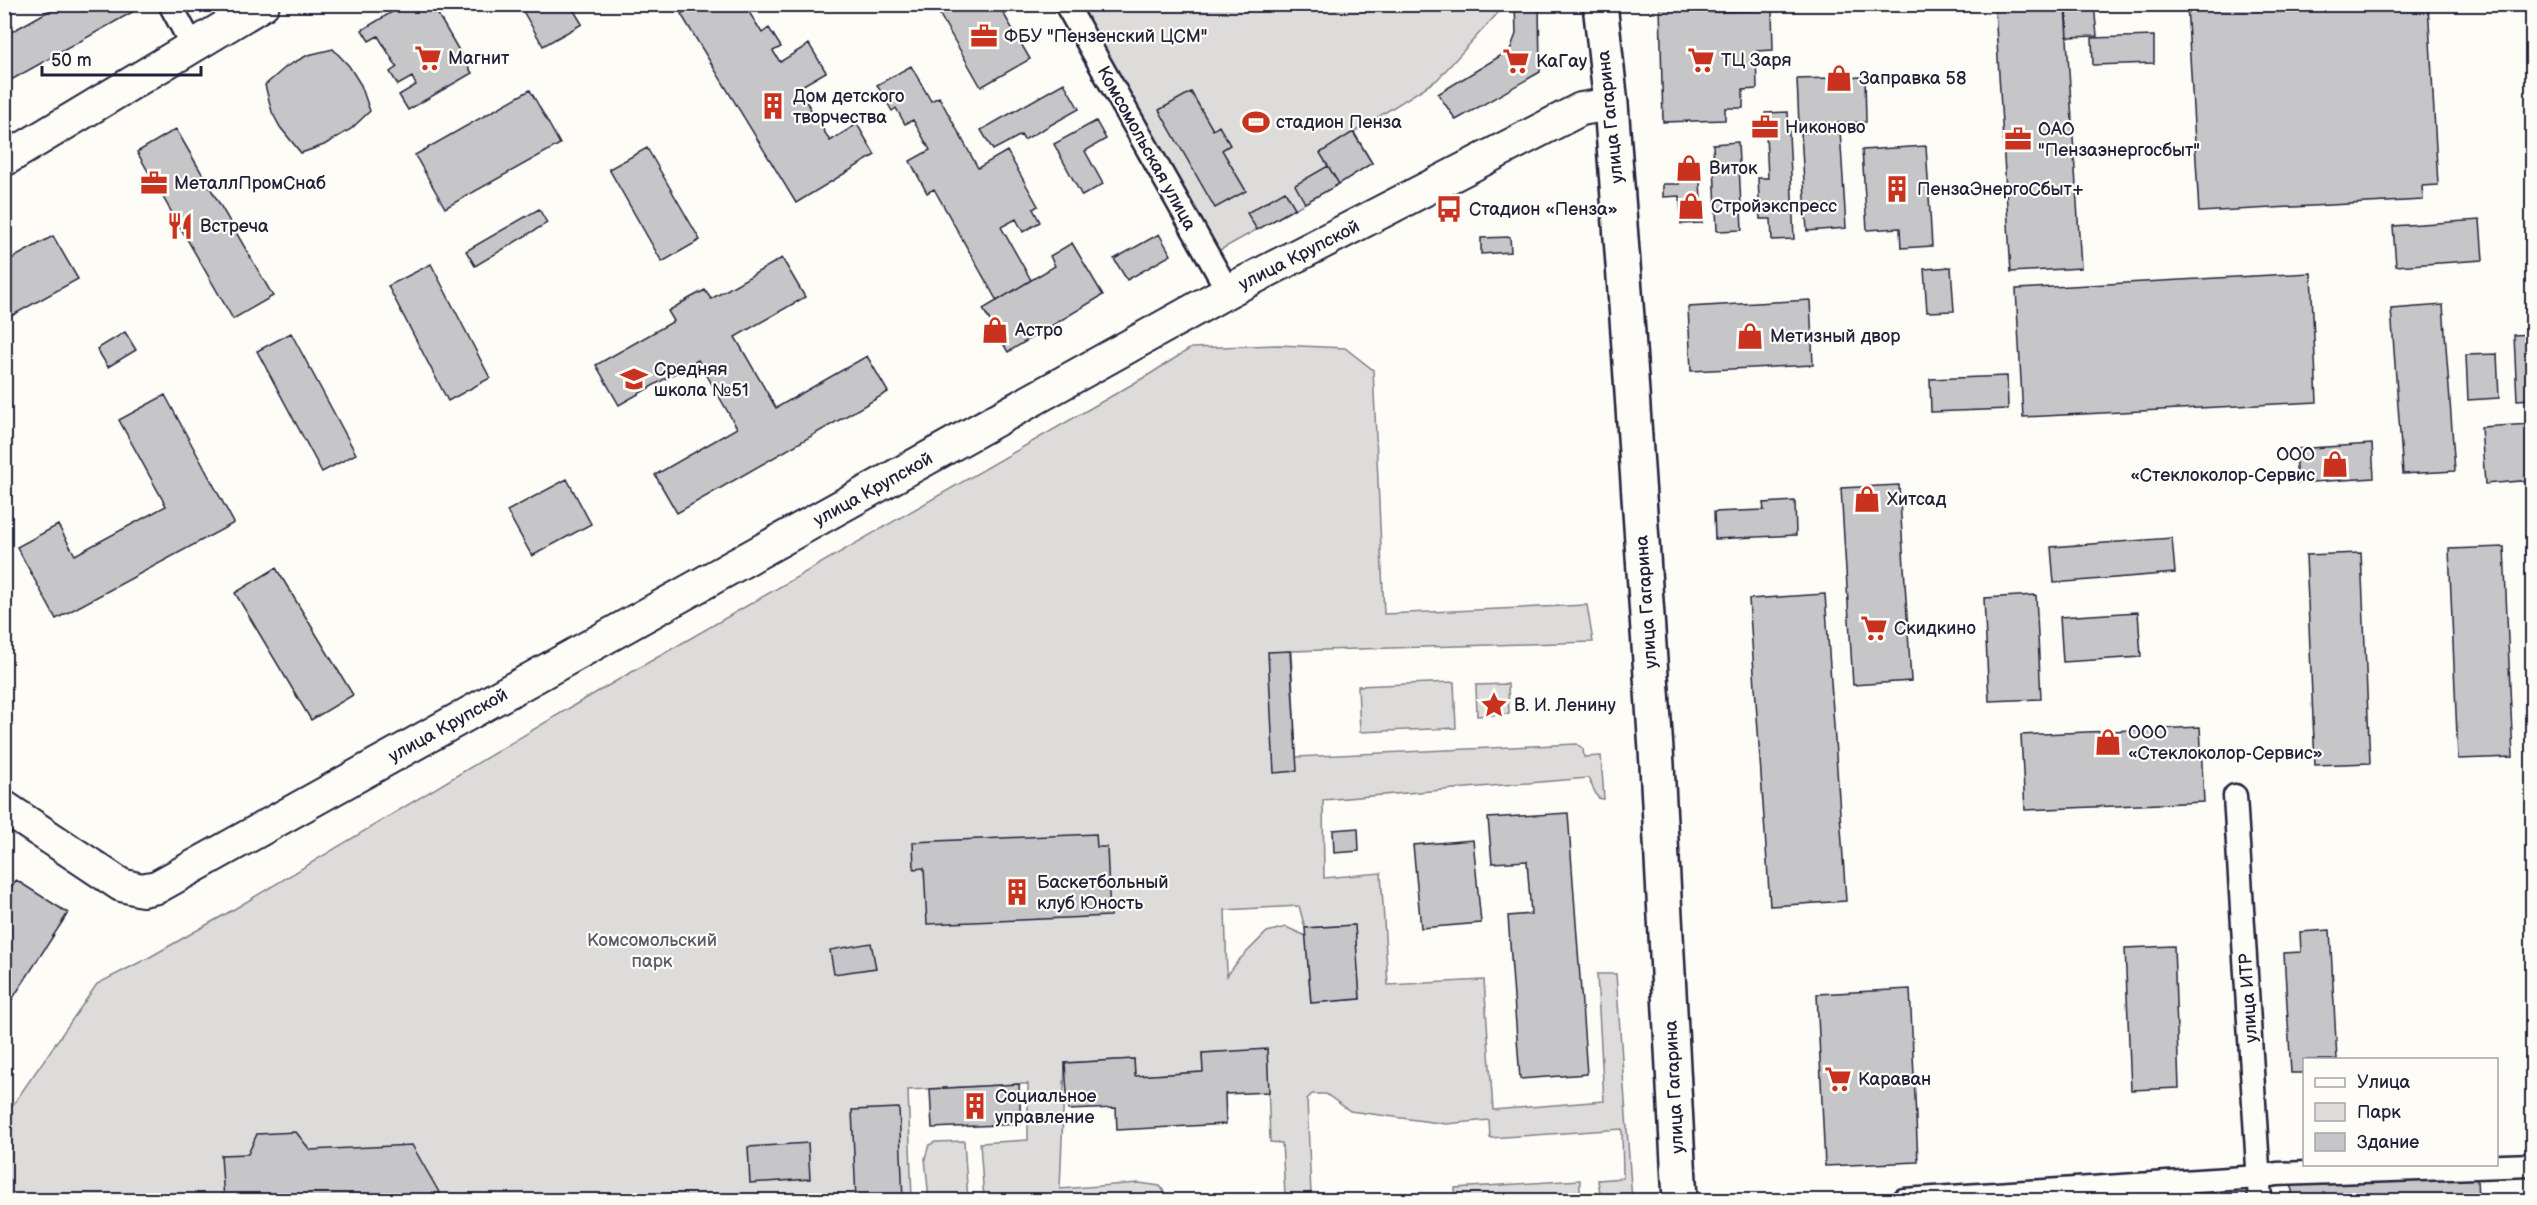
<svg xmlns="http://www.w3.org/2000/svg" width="2537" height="1205" viewBox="0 0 2537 1205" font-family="'Balsamiq Sans',sans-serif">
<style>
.green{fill:#dddcdb;stroke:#807f8b;stroke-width:1.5;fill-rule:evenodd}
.building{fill:#c6c6c8;stroke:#22223b;stroke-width:1.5}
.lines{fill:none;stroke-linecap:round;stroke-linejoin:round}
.street-casing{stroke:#22223b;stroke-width:27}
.secondary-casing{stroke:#22223b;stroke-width:36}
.primary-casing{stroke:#22223b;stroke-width:38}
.street{stroke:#fdfcf7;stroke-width:22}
.secondary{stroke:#fdfcf7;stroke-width:32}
.primary{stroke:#fdfcf7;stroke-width:33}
.labels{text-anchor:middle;stroke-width:4.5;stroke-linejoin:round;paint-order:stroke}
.poi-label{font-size:18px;fill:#22223b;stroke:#fdfcf7;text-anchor:start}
.street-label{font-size:18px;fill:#22223b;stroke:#fdfcf7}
.park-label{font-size:18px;fill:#5a5a6b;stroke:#fdfcf7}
</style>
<rect width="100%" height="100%" fill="#fdfcf7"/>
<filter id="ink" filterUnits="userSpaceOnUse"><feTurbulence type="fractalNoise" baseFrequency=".0167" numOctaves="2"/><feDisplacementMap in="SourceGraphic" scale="12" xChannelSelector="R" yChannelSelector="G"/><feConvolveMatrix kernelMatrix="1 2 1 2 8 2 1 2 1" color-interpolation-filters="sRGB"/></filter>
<g filter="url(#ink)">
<!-- green -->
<path class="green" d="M 1074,5 L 1505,5 L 1437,80 L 1354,132 L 1372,163 L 1305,203 L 1213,254 Z
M 1278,345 L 1345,348 L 1373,370 L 1384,614 L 1587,605 L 1593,642 L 1291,651 L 1296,757 L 1577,744 L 1583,749 L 1584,757 L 1601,756 L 1604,799 L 1598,798 L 1588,778 L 1323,800 L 1324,878 L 1381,873 L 1388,985 L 1484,980 L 1493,1110 L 1604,1101 L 1597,974 L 1616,974 L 1632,1200 L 1606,1200 L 1600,1193 L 1598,1180 L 1623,1178 L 1622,1129 L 1490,1138 L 1489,1120 L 1446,1124 L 1350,1111 L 1326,1094 L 1312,1094 L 1307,1099 L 1311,1195 L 1285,1195 L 1282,1143 L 1270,1142 L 1267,1050 L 1202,1053 L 1203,1072 L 1135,1076 L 1134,1059 L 1065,1063 L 1060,1189 L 1139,1183 L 1160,1186 L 1170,1200 L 984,1200 L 980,1143 L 1028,1140 L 1028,1084 L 1019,1084 L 908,1090 L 912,1200 L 5,1200 L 5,1116 L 97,984 L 150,957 L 231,911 L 571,707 L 1150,374 L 1191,348 ZM 1299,906 L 1305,928 L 1354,925 L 1360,999 L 1311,1003 L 1306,936 L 1286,927 L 1267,932 L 1238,961 L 1227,976 L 1225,910 Z
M 1454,682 L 1456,728 L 1360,732 L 1358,686 Z
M 1508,684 L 1509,714 L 1477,716 L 1476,685 Z
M 964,1141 L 968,1200 L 929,1200 L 925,1158 L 929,1145 L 935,1142 Z
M 1580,1180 L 1580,1193 L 1576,1200 L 1456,1200 L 1455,1188 Z"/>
<!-- building -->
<path class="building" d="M 61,4 L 132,4 L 136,10 L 4,84 L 4,36 Z
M 405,4 L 432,4 L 472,73 L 408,110 L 399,95 L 416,85 L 412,77 L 398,85 L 390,72 L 397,67 L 378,36 L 369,41 L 362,30 Z
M 519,4 L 570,4 L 582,24 L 543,46 Z
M 696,4 L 744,4 L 762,33 L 769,28 L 781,47 L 773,51 L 780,62 L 809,44 L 826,72 L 798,88 L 830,141 L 857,124 L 875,155 L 796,203 L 681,14 Z
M 923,4 L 998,4 L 1030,59 L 981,87 L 936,8 L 928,13 Z
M 1515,4 L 1539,4 L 1540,72 L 1456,120 L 1438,94 L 1510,50 L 1516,34 Z
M 1995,4 L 2065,4 L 2065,6 L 1995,9 Z
M 2187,4 L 2428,4 L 2438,185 L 2422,186 L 2423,200 L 2199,212 Z
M 1709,5 L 1710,12 L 1772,10 L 1773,50 L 1756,51 L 1757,89 L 1743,90 L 1743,108 L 1725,108 L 1725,120 L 1663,122 L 1660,6 Z
M 2094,5 L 2097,36 L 2068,37 L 2066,7 Z
M 2065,6 L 2081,268 L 2011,272 L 1995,9 Z
M 2154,36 L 2154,63 L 2093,65 L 2092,38 Z
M 333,49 L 349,66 L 361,85 L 370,111 L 351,129 L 324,145 L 301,153 L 280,127 L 272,112 L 265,85 L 287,66 L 308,55 Z
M 911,66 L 931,101 L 939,97 L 978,168 L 1007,151 L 1038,206 L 1033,209 L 1040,222 L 1023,232 L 1016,219 L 1001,227 L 1031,280 L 997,301 L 934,189 L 927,193 L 910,161 L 930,150 L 913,120 L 905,124 L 896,108 L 892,111 L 877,85 Z
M 1865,77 L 1866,122 L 1799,124 L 1797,79 Z
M 1064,83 L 1079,109 L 1024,140 L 1021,135 L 993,150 L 981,130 Z
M 530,90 L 560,144 L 445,208 L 415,155 Z
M 1191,92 L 1213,130 L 1219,126 L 1230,145 L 1222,150 L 1246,191 L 1215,208 L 1159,110 Z
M 1788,112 L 1794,239 L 1772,240 L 1771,219 L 1760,219 L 1758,178 L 1768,178 L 1765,113 Z
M 1096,121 L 1106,139 L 1085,151 L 1103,184 L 1082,196 L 1054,144 Z
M 176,129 L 273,296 L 233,319 L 137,152 Z
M 1840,130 L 1846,228 L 1807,231 L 1801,133 Z
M 1353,132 L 1372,163 L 1339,184 L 1320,153 Z
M 1738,142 L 1742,230 L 1717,231 L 1713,144 Z
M 1926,146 L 1932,246 L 1901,248 L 1900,228 L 1867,230 L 1862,150 Z
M 647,148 L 700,240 L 662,262 L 609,169 Z
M 1699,158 L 1702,223 L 1681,224 L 1680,196 L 1663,197 L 1663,184 L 1679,184 L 1678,159 Z
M 1328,166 L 1339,184 L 1305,203 L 1295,185 Z
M 1285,191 L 1295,208 L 1257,230 L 1247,213 Z
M 539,209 L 547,223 L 475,266 L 466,251 Z
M 2480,220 L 2483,260 L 2396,266 L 2393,226 Z
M 1159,234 L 1171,255 L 1127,280 L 1114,259 Z
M 53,236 L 78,279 L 4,320 L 4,263 Z
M 1510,237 L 1511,252 L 1481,254 L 1481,238 Z
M 1072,243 L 1103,295 L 1008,352 L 983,309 L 1055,266 L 1050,256 Z
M 782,258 L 805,297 L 735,337 L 776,408 L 867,356 L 888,392 L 677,513 L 655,475 L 737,428 L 698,360 L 619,405 L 596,365 L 674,321 L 668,311 L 690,298 L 705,290 L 711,299 Z
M 431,264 L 490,378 L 448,401 L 388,286 Z
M 1951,267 L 1954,311 L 1927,312 L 1924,269 Z
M 2311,273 L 2317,402 L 2023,417 L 2016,289 Z
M 1810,300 L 1813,365 L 1691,371 L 1688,307 Z
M 2443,305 L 2455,471 L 2403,474 L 2391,309 Z
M 125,332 L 136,350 L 108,367 L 97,349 Z
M 291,333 L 356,454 L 322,472 L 257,351 Z
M 2532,334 L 2532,399 L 2517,400 L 2514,335 Z
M 2497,354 L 2499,398 L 2468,400 L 2466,355 Z
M 2007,376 L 2008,409 L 1931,412 L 1930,379 Z
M 165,395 L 234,523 L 56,619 L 17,547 L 58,525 L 75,555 L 166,506 L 119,420 Z
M 2531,424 L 2532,480 L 2485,484 L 2481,427 Z
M 2372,444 L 2374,478 L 2297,483 L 2295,449 Z
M 567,479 L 591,524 L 532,556 L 507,511 Z
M 1899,485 L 1911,681 L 1853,685 L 1841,488 Z
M 1795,501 L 1796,535 L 1715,539 L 1714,512 L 1764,510 L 1763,503 Z
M 2172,538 L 2175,573 L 2054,583 L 2051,547 Z
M 2504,547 L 2513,757 L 2458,759 L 2449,549 Z
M 2361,553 L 2370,763 L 2315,765 L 2306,555 Z
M 276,568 L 353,695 L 311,720 L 235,593 Z
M 1825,594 L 1846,901 L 1770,906 L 1749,599 Z
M 2036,595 L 2041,699 L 1989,701 L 1984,598 Z
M 2138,612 L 2141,657 L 2063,662 L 2060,617 Z
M 1290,651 L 1297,771 L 1274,773 L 1268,652 Z
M 2200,727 L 2204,802 L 2025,810 L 2021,735 Z
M 1568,813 L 1587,1074 L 1520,1079 L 1508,916 L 1531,914 L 1527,861 L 1492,863 L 1488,818 Z
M 1358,828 L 1359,851 L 1334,853 L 1333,830 Z
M 1096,834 L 1097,847 L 1107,847 L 1110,916 L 927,924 L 924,868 L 914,869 L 913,842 Z
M 1473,840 L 1481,923 L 1421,928 L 1413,845 Z
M 16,880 L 68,913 L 4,1012 L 4,897 Z
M 1355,925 L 1360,999 L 1311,1003 L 1305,928 Z
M 2330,930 L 2337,1060 L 2304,1060 L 2304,1073 L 2291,1073 L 2284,953 L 2301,952 L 2300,932 Z
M 871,943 L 876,968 L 834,974 L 830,950 Z
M 2174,946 L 2179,1088 L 2131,1090 L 2125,948 Z
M 1910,989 L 1918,1162 L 1825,1166 L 1817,994 Z
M 1267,1049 L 1269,1092 L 1225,1094 L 1226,1124 L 1117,1130 L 1116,1108 L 1068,1110 L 1065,1063 L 1134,1059 L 1135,1076 L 1203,1072 L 1202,1053 Z
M 1019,1084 L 1021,1124 L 932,1128 L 930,1089 Z
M 899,1108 L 903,1200 L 856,1200 L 852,1110 Z
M 296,1132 L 310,1150 L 412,1145 L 440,1194 L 438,1200 L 224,1200 L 221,1155 L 248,1154 L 257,1134 Z
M 808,1143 L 810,1179 L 750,1183 L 748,1147 Z
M 2477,1178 L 2478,1200 L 2292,1200 L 2292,1184 Z"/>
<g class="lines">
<defs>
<path id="street" d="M 170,4 L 193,47
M 1066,4 L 1228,291
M 2235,796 L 2260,1200
M 1904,1200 L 2259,1177 L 2277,1174 L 2532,1165"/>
<path id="secondary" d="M 4,160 L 263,4
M 4,807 L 121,885 L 142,890 L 157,887 L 1228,291 L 1581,109 L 1611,104"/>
<path id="primary" d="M 1600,4 L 1611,104 L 1627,318 L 1657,765 L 1680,1200"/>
</defs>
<!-- street casing -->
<use href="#street" class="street-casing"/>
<!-- secondary casing -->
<use href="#secondary" class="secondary-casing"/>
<!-- primary casing -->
<use href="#primary" class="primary-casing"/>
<!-- street -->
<use href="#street" class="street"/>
<!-- secondary -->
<use href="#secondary" class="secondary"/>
<!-- primary -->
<use href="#primary" class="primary"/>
</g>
</g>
<!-- icons -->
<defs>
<symbol id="office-bare" viewBox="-9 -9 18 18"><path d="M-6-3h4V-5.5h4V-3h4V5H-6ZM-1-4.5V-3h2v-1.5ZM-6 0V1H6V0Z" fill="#c8321e" stroke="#fdfcf7" stroke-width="2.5" paint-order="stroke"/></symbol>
<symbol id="supermarket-bare" viewBox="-9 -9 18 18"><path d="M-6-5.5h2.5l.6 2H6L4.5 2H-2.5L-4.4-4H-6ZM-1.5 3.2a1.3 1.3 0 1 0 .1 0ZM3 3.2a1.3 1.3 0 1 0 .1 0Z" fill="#c8321e" stroke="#fdfcf7" stroke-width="2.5" paint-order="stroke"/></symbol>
<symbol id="shop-bare" viewBox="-9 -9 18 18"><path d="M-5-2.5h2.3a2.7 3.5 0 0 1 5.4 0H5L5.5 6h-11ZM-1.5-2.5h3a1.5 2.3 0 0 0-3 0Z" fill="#c8321e" stroke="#fdfcf7" stroke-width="2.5" paint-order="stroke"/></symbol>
<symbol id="building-bare" viewBox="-9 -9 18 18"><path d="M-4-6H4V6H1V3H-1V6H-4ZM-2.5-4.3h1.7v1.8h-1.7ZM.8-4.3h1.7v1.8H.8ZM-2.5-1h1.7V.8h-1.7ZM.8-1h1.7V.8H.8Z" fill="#c8321e" stroke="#fdfcf7" stroke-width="2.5" paint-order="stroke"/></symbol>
<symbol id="stadium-bare" viewBox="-9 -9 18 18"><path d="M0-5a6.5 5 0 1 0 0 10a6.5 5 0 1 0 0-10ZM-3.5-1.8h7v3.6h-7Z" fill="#c8321e" stroke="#fdfcf7" stroke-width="2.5" paint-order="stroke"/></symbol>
<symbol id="bus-bare" viewBox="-9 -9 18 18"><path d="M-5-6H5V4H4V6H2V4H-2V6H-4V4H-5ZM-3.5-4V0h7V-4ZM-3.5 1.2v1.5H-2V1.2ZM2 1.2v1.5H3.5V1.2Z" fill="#c8321e" stroke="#fdfcf7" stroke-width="2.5" paint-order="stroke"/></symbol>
<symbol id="restaurant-bare" viewBox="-9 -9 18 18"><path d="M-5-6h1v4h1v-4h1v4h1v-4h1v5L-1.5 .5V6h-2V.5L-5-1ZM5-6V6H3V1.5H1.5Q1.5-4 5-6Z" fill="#c8321e" stroke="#fdfcf7" stroke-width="2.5" paint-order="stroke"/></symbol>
<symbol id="school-bare" viewBox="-9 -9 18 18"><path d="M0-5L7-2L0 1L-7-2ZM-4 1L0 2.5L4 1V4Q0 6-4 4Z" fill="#c8321e" stroke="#fdfcf7" stroke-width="2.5" paint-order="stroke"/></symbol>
<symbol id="sight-bare" viewBox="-9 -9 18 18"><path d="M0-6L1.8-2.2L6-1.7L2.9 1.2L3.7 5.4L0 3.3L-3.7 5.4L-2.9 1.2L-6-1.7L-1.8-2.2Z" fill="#c8321e" stroke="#fdfcf7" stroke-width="2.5" paint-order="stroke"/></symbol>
</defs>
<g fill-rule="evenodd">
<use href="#office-bare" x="965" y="17" width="38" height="38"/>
<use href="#supermarket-bare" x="409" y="39" width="38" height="38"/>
<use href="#supermarket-bare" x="1682" y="41" width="38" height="38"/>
<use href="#supermarket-bare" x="1497" y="42" width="38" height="38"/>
<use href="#shop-bare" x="1820" y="59" width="38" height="38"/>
<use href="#building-bare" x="754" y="87" width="38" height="38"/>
<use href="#stadium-bare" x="1237" y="103" width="38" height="38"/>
<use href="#office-bare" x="1746" y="108" width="38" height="38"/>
<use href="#office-bare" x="1999" y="120" width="38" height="38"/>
<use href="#shop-bare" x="1670" y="149" width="38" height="38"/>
<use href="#office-bare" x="135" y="164" width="38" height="38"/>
<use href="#building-bare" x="1878" y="170" width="38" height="38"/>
<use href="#shop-bare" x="1672" y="187" width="38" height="38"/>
<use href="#bus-bare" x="1430" y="190" width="38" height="38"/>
<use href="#restaurant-bare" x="161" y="207" width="38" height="38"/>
<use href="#shop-bare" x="976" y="311" width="38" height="38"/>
<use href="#shop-bare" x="1731" y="317" width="38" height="38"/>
<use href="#school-bare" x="615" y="360" width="38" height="38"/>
<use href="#shop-bare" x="2316" y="445" width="38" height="38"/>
<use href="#shop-bare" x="1848" y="480" width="38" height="38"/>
<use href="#supermarket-bare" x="1855" y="609" width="38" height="38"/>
<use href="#sight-bare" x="1475" y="686" width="38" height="38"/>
<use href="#shop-bare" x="2089" y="723" width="38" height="38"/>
<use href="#building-bare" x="998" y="873" width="38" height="38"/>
<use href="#supermarket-bare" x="1819" y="1060" width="38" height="38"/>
<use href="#building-bare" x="956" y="1087" width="38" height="38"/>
</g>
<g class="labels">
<!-- poi labels -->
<g class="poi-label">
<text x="1004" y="42">ФБУ "Пензенский ЦСМ"</text>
<text x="448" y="64">Магнит</text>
<text x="1721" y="66">ТЦ Заря</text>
<text x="1536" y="67">КаГау</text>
<text x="1859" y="84">Заправка 58</text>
<text x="793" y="102">Дом детского<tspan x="793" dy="21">творчества</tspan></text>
<text x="1276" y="128">стадион Пенза</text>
<text x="1785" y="133">Никоново</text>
<text x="2038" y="135">ОАО<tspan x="2038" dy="21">"Пензаэнергосбыт"</tspan></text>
<text x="1709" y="174">Виток</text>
<text x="174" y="189">МеталлПромСнаб</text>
<text x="1917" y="195">ПензаЭнергоСбыт+</text>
<text x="1711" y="212">Стройэкспресс</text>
<text x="1469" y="215">Стадион «Пенза»</text>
<text x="200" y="232">Встреча</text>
<text x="1015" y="336">Астро</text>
<text x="1770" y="342">Метизный двор</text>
<text x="654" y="375">Средняя<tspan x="654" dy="21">школа №51</tspan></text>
<text x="2315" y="460" text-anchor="end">ООО<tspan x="2315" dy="21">«Стеклоколор-Сервис</tspan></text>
<text x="1887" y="505">Хитсад</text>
<text x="1894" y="634">Скидкино</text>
<text x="1514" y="711">В. И. Ленину</text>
<text x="2128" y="738">ООО<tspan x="2128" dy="21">«Стеклоколор-Сервис»</tspan></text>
<text x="1037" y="888">Баскетбольный<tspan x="1037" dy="21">клуб Юность</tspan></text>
<text x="1858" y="1085">Караван</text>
<text x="995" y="1102">Социальное<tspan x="995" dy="21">управление</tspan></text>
</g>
<!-- street labels -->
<g class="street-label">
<text transform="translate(1610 117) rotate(-96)" y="6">улица Гагарина</text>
<text transform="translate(1147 148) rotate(61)" y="6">Комсомольская улица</text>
<text transform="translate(1299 255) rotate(-27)" y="6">улица Крупской</text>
<text transform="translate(873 489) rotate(-29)" y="6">улица Крупской</text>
<text transform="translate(1646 602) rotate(-94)" y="6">улица Гагарина</text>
<text transform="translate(448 725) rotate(-29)" y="6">улица Крупской</text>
<text transform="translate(2248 998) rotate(-94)" y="6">улица ИТР</text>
<text transform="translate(1674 1087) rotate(-93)" y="6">улица Гагарина</text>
</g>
<!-- park labels -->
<g class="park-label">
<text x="652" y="946">Комсомольский<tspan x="652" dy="21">парк</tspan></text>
</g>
</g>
<!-- margin -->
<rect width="2537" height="1205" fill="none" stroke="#fdfcf7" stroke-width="24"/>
<rect x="12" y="12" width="2513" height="1181" fill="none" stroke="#22223b" stroke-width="2" filter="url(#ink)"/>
<!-- legend -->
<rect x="2303" y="1058" width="195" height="108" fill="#fdfcf7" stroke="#a5a5ac" stroke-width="1.5"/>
<rect x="2315" y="1078" width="30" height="9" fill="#fdfcf7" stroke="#a5a5ac" stroke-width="1.5"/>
<text x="2357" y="1088" font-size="18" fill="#22223b">Улица</text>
<rect x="2315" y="1103" width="30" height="18" fill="#dddcdb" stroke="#a5a5ac" stroke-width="1.5"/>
<text x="2357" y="1118" font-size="18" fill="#22223b">Парк</text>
<rect x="2315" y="1133" width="30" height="18" fill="#c6c6c8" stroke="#a5a5ac" stroke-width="1.5"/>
<text x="2357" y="1148" font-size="18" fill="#22223b">Здание</text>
<!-- scale -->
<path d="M42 66v9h159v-9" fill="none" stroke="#22223b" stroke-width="3"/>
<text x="51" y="66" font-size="18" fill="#22223b" stroke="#fdfcf7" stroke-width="4.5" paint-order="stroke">50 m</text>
</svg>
